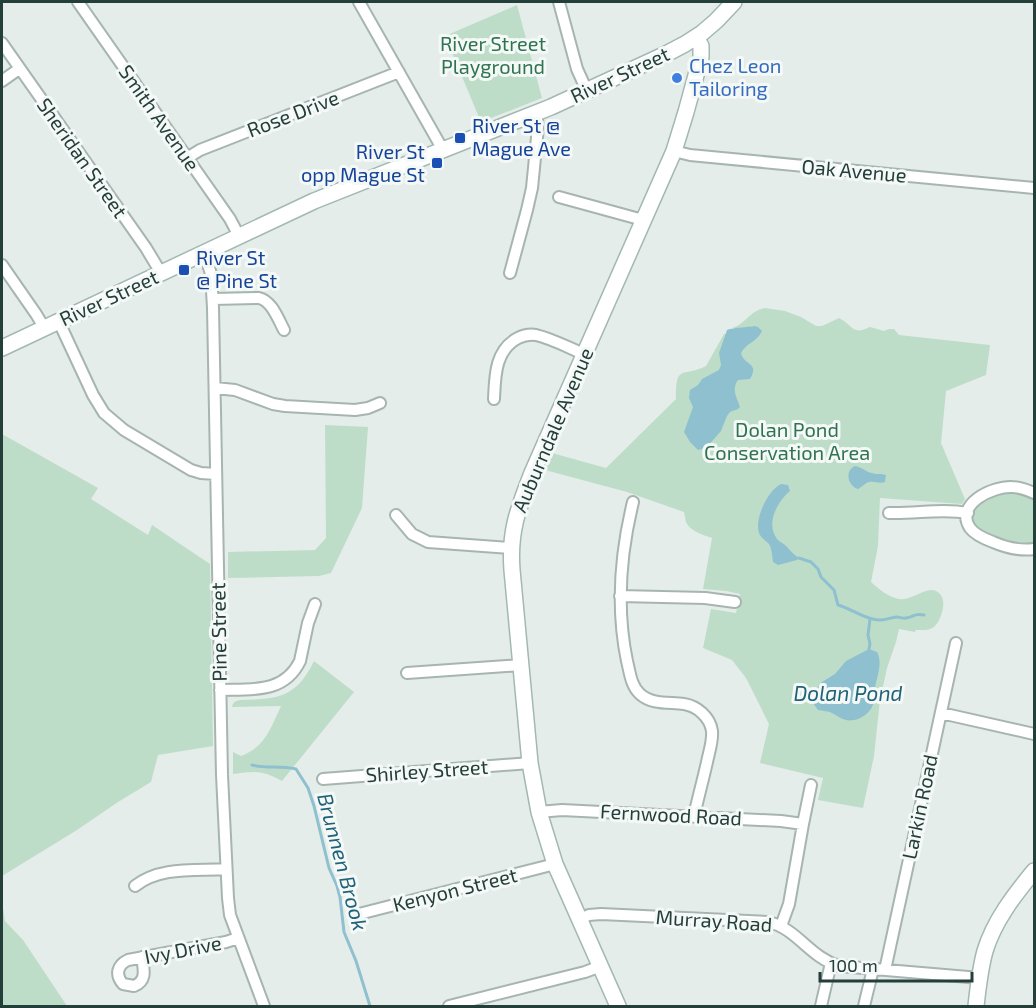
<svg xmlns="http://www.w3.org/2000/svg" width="1036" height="1008" viewBox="0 0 1036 1008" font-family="'Exo 2',sans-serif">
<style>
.green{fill:#beddc9}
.water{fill:#8fc0cf}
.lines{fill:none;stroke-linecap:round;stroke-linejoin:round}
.stream{stroke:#8fc0cf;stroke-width:3}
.street-casing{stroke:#a7b5b1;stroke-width:14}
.secondary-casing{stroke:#a3b8b2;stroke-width:18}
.street{stroke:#fff;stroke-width:10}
.secondary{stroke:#fff;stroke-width:15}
.shop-dot{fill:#3f7fe0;stroke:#f4f9f7;stroke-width:2}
.transit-dot{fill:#1a4fb4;stroke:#f4f9f7;stroke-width:2}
.labels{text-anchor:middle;stroke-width:6;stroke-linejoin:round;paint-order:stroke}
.park-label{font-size:20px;fill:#307350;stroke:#f4f9f7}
.shop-label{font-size:20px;fill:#366cbe;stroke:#f4f9f7;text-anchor:start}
.street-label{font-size:20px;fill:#243e39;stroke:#f4f9f7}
.transit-label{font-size:20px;fill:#164399;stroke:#f4f9f7;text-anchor:start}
.water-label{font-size:21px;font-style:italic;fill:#206278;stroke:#f4f9f7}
</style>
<rect width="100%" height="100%" fill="#e4edea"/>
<!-- green -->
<path class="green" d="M 517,5 L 542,98 L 481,122 L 445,36 Z
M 765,308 L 785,311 L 801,317 L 816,326 L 822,326 L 839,318 C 853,325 852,336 870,327 L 884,331 L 889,329 L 894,329 L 899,335 L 990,345 L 986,375 L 946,391 L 941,443 L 965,499 L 962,504 L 880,498 L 878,546 L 871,582 C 879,589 888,597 899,599 C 912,602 928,583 939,593 C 948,600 941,621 934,627 C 929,631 922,630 916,630 L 915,632 L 899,629 L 896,642 L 887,668 L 880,700 L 874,756 L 863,808 L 818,800 L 823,778 L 760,763 L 769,724 L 746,678 L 732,660 L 703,648 L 711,609 L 736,613 L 740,594 L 726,591 L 703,589 L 712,538 C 703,535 690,531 686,522 C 685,519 685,515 684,512 L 627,492 L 545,470 L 552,453 L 606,468 L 676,399 C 676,363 682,378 706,366 L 724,334 L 757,338 L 754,326 L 739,329 L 732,328 C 747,323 749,311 765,308 Z
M 325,425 L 368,427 L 362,508 L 331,573 L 319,576 L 228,578 L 228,552 L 315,550 L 326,538 Z
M 2,434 L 98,488 L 91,499 L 148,535 L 152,525 L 210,564 L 213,746 L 158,755 L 151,782 L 118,802 L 77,830 L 2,876 Z
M 1012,493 L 1025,494 L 1034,498 L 1034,543 C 1017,546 984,541 974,523 C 963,504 999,494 1012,493 Z
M 314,661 L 354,692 L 282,781 C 262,770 255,771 233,774 L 233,752 L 241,756 C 266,746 270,729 281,706 L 232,707 C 233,702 236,701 240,700 C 278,699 296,698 314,661 Z
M 2,901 L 5,921 L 23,940 L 67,1006 L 2,1006 Z"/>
<!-- water -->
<path class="water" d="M 754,326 L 758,327 L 762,331 C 757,342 746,343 741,353 C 744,366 760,362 750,379 L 738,380 C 731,390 737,397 740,407 L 738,409 L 730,412 L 727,416 L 721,431 L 706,448 L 698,450 L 690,442 L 684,432 L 693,407 L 689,398 L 690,390 L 698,385 L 702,379 L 719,370 L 721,365 L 719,353 L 727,330 C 730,328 749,327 754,326 Z
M 855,466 C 862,467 866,472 872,473 C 877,475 881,473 886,475 L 885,482 C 879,484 875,481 869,482 C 865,483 862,487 858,489 C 848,486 844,471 855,466 Z
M 781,484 L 788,485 L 790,491 C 778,501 765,523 777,539 C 780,542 781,542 785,545 C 790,550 793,554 799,558 L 797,560 L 778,565 L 773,562 C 772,556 772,549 769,544 C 765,540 761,538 759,533 C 754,519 768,490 781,484 Z
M 869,649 L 877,652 C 883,663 877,676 875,688 C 873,694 875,701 872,707 C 869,713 861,719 854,720 C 845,722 839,717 832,713 C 828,711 823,711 818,710 L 813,703 L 814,698 L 818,687 L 822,682 L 835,674 L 846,661 Z"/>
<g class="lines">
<!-- stream -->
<path class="stream" d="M 799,558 L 811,562 L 818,569 L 821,577 L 834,590 L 838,605 C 852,609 864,619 878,620 C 885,621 890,617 897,617 C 900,617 903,619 906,618 C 914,617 913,613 924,615
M 869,649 L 870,644 L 868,635 L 870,619
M 252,765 C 267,769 280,765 296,769 L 308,788 L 314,806 L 329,868 L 337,886 L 340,897 L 344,932 L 356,961 L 370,1006"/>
<defs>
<path id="street" d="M 78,2 L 230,219 L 239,236
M 359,2 L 443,150
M 559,2 L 577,69 L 587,91
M 2,43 L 146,248 L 161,273
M 2,81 L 19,69
M 674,151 L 690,155 L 1034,188
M 187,158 L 200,150 L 399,72
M 559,197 L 643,220
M 204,252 L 211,274 L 213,308 L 222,775 L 228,898 L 230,915 L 264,1006
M 2,265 L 36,314 L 45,329
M 510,273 L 527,210 L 532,188 L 538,127 L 536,113
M 213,299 L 259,298 C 272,301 278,319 284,330
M 59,322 L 93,395 L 104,413 L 124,430 L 191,470 L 201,473 L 216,474
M 215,388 L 235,390 L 273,404 L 285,406 L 355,410 L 368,408 L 380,403
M 494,399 C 495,376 495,350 518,338 C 524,335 530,334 536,335 C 553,339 569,348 584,354
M 1034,493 C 1027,490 1020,487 1012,487 C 993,486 954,504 970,528 C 975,535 985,539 993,542 C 1007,548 1020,551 1034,549
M 633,502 C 620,555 616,608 627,661 C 630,673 631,686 640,694 C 652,705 669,702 684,704 C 697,706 710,717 712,731 C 713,741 709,752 707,762 C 703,780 698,798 694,816
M 889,513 C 916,514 942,508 968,513
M 396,515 L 412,534 L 428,542 L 511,548
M 620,596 L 705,598 L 735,602
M 407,673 L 521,665
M 220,690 C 251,689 284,694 300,661 L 308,623 L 315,604
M 941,713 L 1034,734
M 323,779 L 530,763
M 539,812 L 562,810 L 781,821 L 803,824
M 135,886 C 160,866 196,871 226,869
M 355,915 L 555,864
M 580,919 L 589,915 L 601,914 L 768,922 C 797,928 809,957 839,966 L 980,978
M 781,926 L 789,904 L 803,824 L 811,785
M 142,957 C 144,970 147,981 134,986 L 123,984 C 115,975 117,965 128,960 L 226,942 L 238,938
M 885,970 L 956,643
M 449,1006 L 585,972 L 601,966
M 821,1006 L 831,963
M 864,1006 L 873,969"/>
<path id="secondary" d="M 2,348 L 314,201 L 551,107 L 666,54 L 685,44 L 702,33 L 716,21 L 734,2
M 618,1006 L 555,864 L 539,812 L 530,763 L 512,570 C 509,531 518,509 532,473 L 674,151 L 686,112 L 701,57 L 701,46 L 696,37
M 976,1006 C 978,988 980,969 985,951 C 994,921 1015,894 1034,871"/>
</defs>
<!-- street casing -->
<use href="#street" class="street-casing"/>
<!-- secondary casing -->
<use href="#secondary" class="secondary-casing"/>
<!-- street -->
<use href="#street" class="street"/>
<!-- secondary -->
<use href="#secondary" class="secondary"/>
</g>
<!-- markers -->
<circle class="shop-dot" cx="677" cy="78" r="6"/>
<g class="transit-dot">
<rect x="454" y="132" width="12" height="12" rx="3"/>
<rect x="431" y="157" width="12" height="12" rx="3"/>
<rect x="178" y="264" width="12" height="12" rx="3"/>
</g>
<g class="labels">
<!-- park labels -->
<g class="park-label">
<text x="493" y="51">River Street<tspan x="493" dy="23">Playground</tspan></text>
<text x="787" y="437">Dolan Pond<tspan x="787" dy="23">Conservation Area</tspan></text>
</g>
<!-- shop labels -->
<g class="shop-label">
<text x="689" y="73">Chez Leon<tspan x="689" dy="23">Tailoring</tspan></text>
</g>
<!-- street labels -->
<g class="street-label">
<text transform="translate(620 75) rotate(-25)" y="7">River Street</text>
<text transform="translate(293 114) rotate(-21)" y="7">Rose Drive</text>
<text transform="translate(159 118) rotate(55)" y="7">Smith Avenue</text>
<text transform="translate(82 158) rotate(55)" y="7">Sheridan Street</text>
<text transform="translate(854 171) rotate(5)" y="7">Oak Avenue</text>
<text transform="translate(109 298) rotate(-25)" y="7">River Street</text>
<text transform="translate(553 430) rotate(-67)" y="7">Auburndale Avenue</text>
<text transform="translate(219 632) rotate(-91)" y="7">Pine Street</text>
<text transform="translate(427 771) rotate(-4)" y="7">Shirley Street</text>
<text transform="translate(920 807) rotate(-78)" y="7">Larkin Road</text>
<text transform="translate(671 815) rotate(3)" y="7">Fernwood Road</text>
<text transform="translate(455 890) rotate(-14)" y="7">Kenyon Street</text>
<text transform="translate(714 921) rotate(4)" y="7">Murray Road</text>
<text transform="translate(183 950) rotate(-11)" y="7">Ivy Drive</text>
</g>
<!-- transit labels -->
<g class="transit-label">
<text x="472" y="133">River St @<tspan x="472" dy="23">Mague Ave</tspan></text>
<text x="425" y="159" text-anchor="end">River St<tspan x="425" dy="23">opp Mague St</tspan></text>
<text x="196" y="265">River St<tspan x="196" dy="23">@ Pine St</tspan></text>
</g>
<!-- water labels -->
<g class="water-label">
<text x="848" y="701">Dolan Pond</text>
<text transform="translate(342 862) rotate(75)" y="7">Brunnen Brook</text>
</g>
</g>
<!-- border -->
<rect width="1036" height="1008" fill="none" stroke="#243e39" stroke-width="6"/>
<!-- scale -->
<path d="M820 972v9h152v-9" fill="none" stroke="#243e39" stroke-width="3"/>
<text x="829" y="972" font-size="18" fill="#243e39" stroke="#f4f9f7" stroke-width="4.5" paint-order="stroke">100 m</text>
</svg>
